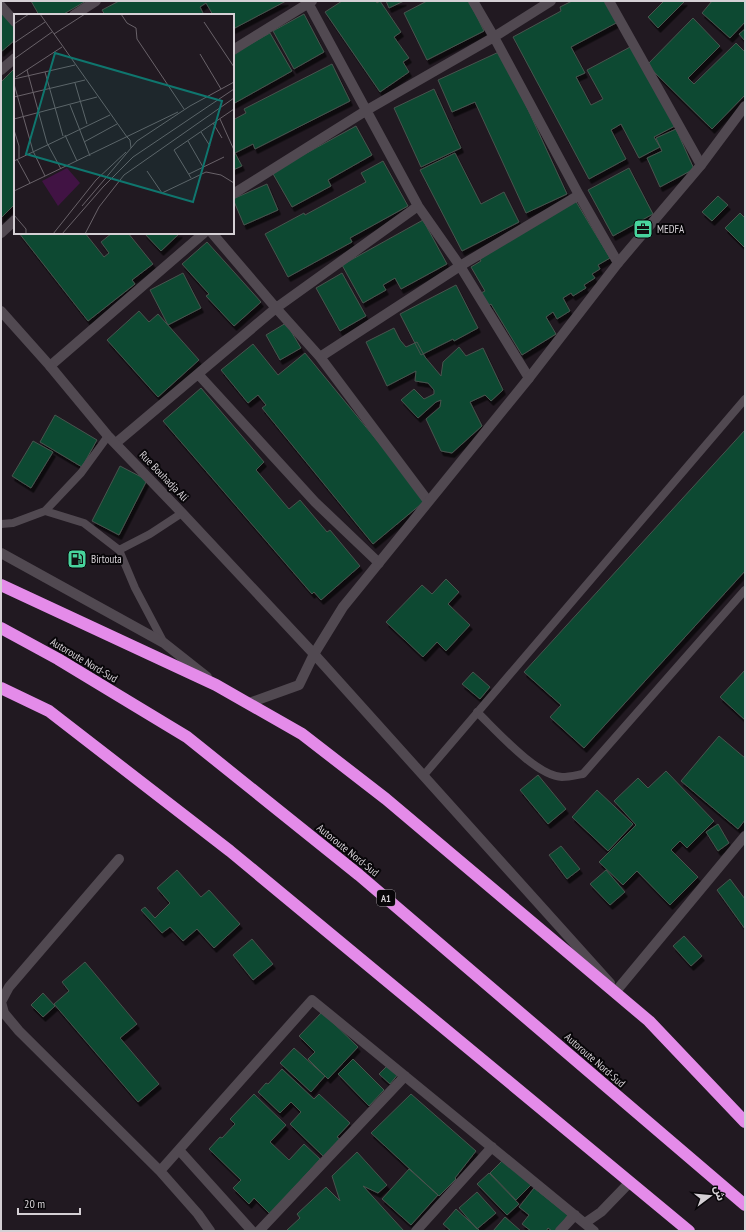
<svg xmlns="http://www.w3.org/2000/svg" width="746" height="1232" viewBox="0 0 746 1232" font-family="'PT Sans Narrow','Noto Sans Arabic',sans-serif">
<style>
.building{fill:#0d4832;stroke:#48544e;filter:url(#shadow)}
.lines{fill:none;stroke-linecap:round;stroke-linejoin:round}
.lane{stroke:#514951;stroke-width:8}
.street{stroke:#514951;stroke-width:10}
.secondary{stroke:#514951;stroke-width:10}
.highway{stroke:#e48be9;stroke-width:12}
.labels{text-anchor:middle;stroke-width:4;stroke-linejoin:round;paint-order:stroke}
.shield{fill:#080609;stroke:#989398;stroke-width:1}
.shield-label{font-size:10px;font-weight:bold;fill:#d5d0d5}
.poi-label{font-size:11px;fill:#d5d0d5;stroke:#080609;text-anchor:start}
.street-label{font-size:11px;fill:#d5d0d5;stroke:#080609}
.inset-road{fill:none;stroke:#696269;stroke-width:1}
.view{fill:#0f766e;fill-opacity:0.15;stroke:#0f766e;stroke-width:2}
.inset-edge{fill:none;stroke:#d5d0d5;stroke-width:2}
</style>
<defs>
<filter id="shadow"><feDropShadow dx="2.5" dy="4.5" stdDeviation="0" flood-color="#0009"/></filter>
</defs>
<rect width="100%" height="100%" fill="#211921"/>
<!-- building -->
<path class="building" d="M 31,1 L 86,1 L 62,15 L 39,15 Z
M 119,1 L 286,1 L 233,29 L 233,15 L 213,15 L 206,3 L 200,7 L 204,15 L 105,15 L 102,10 Z
M 342,1 L 376,1 L 377,3 L 380,1 L 401,32 L 394,37 L 409,58 L 403,62 L 409,72 L 380,92 L 325,12 Z
M 386,1 L 404,1 L 389,8 Z
M 427,1 L 469,1 L 484,31 L 427,60 L 404,13 Z
M 572,1 L 606,1 L 618,22 L 571,47 L 585,73 L 576,77 L 591,105 L 603,99 L 587,70 L 632,46 L 675,126 L 654,137 L 660,147 L 639,158 L 621,124 L 611,130 L 626,159 L 589,179 L 513,37 L 561,11 L 560,7 Z
M 664,1 L 685,1 L 658,28 L 648,17 Z
M 712,1 L 745,1 L 745,22 L 730,38 L 702,13 Z
M 1,8 L 15,25 L 15,40 L 1,52 Z
M 304,14 L 324,52 L 294,69 L 273,31 Z
M 693,18 L 720,46 L 688,78 L 694,84 L 736,43 L 745,52 L 745,95 L 712,129 L 647,65 Z
M 745,29 L 745,41 L 739,34 Z
M 270,33 L 292,71 L 233,104 L 233,54 Z
M 501,51 L 567,194 L 526,213 L 475,102 L 452,112 L 438,80 Z
M 332,64 L 350,101 L 255,149 L 253,144 L 235,153 L 242,166 L 233,170 L 233,120 L 246,113 L 244,109 Z
M 15,68 L 15,204 L 1,218 L 1,82 Z
M 434,89 L 461,148 L 421,167 L 394,108 Z
M 356,126 L 372,155 L 328,180 L 331,186 L 292,207 L 272,172 Z
M 676,129 L 694,169 L 660,187 L 647,158 L 662,151 L 656,138 Z
M 455,153 L 481,204 L 504,192 L 519,222 L 462,251 L 420,170 Z
M 383,161 L 408,206 L 350,238 L 352,242 L 288,277 L 265,234 L 304,213 L 305,215 L 366,182 L 361,173 Z
M 629,168 L 653,214 L 613,236 L 588,190 Z
M 267,184 L 278,210 L 244,225 L 233,199 Z
M 718,196 L 728,205 L 712,221 L 702,212 Z
M 575,200 L 610,258 L 598,265 L 600,269 L 592,274 L 595,278 L 584,285 L 586,288 L 573,296 L 571,293 L 563,298 L 570,311 L 557,319 L 553,312 L 546,317 L 556,334 L 522,355 L 491,304 L 488,306 L 481,293 L 485,291 L 471,267 L 481,261 L 480,259 Z
M 740,213 L 745,218 L 745,248 L 725,228 Z
M 423,220 L 447,264 L 401,289 L 395,278 L 383,285 L 386,290 L 363,303 L 342,265 Z
M 19,233 L 85,233 L 104,257 L 109,253 L 101,242 L 112,233 L 128,233 L 153,264 L 132,280 L 135,284 L 88,321 Z
M 144,233 L 180,233 L 161,251 Z
M 207,242 L 261,302 L 234,326 L 206,296 L 209,294 L 182,264 Z
M 183,273 L 201,308 L 168,325 L 150,290 Z
M 342,273 L 366,316 L 340,331 L 316,288 Z
M 456,285 L 478,328 L 454,341 L 453,339 L 421,355 L 400,314 Z
M 139,311 L 149,322 L 158,314 L 199,360 L 158,397 L 107,340 Z
M 286,323 L 301,348 L 280,360 L 266,335 Z
M 394,328 L 400,340 L 406,347 L 417,342 L 425,357 L 441,376 L 443,362 L 459,347 L 466,356 L 483,348 L 503,390 L 491,401 L 485,395 L 470,402 L 482,426 L 452,453 L 441,451 L 426,419 L 440,407 L 441,400 L 436,402 L 418,418 L 401,400 L 414,389 L 424,399 L 434,394 L 434,390 L 428,383 L 415,381 L 416,371 L 387,386 L 366,342 Z
M 253,344 L 278,375 L 305,353 L 426,500 L 373,544 L 262,408 L 266,405 L 258,395 L 248,403 L 221,370 Z
M 201,388 L 264,462 L 256,470 L 289,509 L 300,500 L 327,532 L 330,530 L 360,566 L 321,600 L 314,592 L 312,594 L 163,421 Z
M 55,415 L 97,440 L 82,467 L 40,442 Z
M 745,430 L 745,571 L 584,748 L 550,717 L 561,705 L 524,672 Z
M 33,441 L 53,452 L 31,488 L 12,476 Z
M 120,466 L 147,480 L 119,535 L 92,521 Z
M 446,579 L 459,592 L 448,604 L 470,625 L 446,651 L 437,642 L 423,657 L 386,622 L 422,585 L 432,594 Z
M 745,670 L 745,720 L 720,697 Z
M 473,672 L 490,687 L 480,699 L 462,684 Z
M 719,736 L 745,758 L 745,820 L 738,829 L 681,781 Z
M 666,771 L 714,821 L 687,848 L 680,841 L 671,850 L 698,877 L 670,905 L 637,871 L 623,885 L 599,862 L 636,825 L 614,801 L 638,778 L 648,788 Z
M 538,775 L 566,809 L 548,824 L 520,790 Z
M 597,790 L 633,824 L 608,851 L 572,817 Z
M 718,824 L 729,843 L 718,851 L 706,832 Z
M 561,846 L 580,869 L 567,879 L 549,855 Z
M 177,870 L 201,897 L 209,890 L 240,924 L 214,948 L 197,929 L 183,941 L 170,927 L 162,933 L 141,910 L 145,907 L 155,918 L 170,903 L 157,888 Z
M 606,870 L 625,892 L 610,905 L 590,884 Z
M 730,879 L 745,899 L 745,929 L 717,890 Z
M 684,936 L 702,956 L 691,966 L 673,946 Z
M 252,939 L 273,964 L 253,980 L 233,955 Z
M 85,962 L 137,1024 L 120,1038 L 159,1084 L 138,1102 L 54,1004 L 69,991 L 62,982 Z
M 43,993 L 55,1006 L 43,1017 L 31,1005 Z
M 322,1012 L 358,1047 L 328,1079 L 308,1059 L 315,1052 L 299,1036 Z
M 294,1048 L 325,1076 L 311,1092 L 280,1063 Z
M 353,1059 L 384,1090 L 369,1106 L 338,1074 Z
M 389,1064 L 399,1073 L 390,1084 L 379,1074 Z
M 282,1069 L 314,1099 L 319,1094 L 350,1123 L 337,1137 L 341,1140 L 324,1157 L 290,1124 L 301,1112 L 291,1102 L 280,1113 L 258,1092 L 266,1083 L 268,1084 Z
M 254,1094 L 286,1125 L 270,1142 L 289,1160 L 304,1144 L 320,1159 L 270,1214 L 254,1198 L 249,1204 L 233,1188 L 241,1180 L 209,1149 L 220,1137 L 222,1138 L 235,1124 L 230,1119 Z
M 411,1094 L 476,1151 L 455,1178 L 456,1179 L 439,1196 L 371,1133 Z
M 357,1152 L 387,1185 L 378,1193 L 363,1186 L 404,1231 L 288,1231 L 287,1230 L 300,1218 L 297,1214 L 326,1187 L 340,1201 L 332,1176 Z
M 504,1159 L 531,1185 L 516,1200 L 490,1173 Z
M 409,1169 L 438,1195 L 411,1225 L 382,1199 Z
M 489,1173 L 519,1204 L 507,1215 L 477,1184 Z
M 534,1188 L 568,1215 L 556,1231 L 552,1231 L 548,1228 L 546,1231 L 531,1231 L 522,1224 L 529,1215 L 519,1207 Z
M 477,1192 L 496,1213 L 477,1229 L 459,1208 Z
M 456,1209 L 480,1231 L 451,1231 L 443,1224 Z
M 505,1217 L 521,1231 L 493,1231 Z"/>
<g class="lines">
<!-- lane -->
<path class="lane" d="M 45,511 L 81,473 L 108,436
M 1,524 L 13,523 L 45,511 L 84,523 L 119,550 L 135,588 L 164,643
M 119,550 L 150,534 L 182,513
M 477,712 C 496,730 536,776 562,777 C 569,777 577,775 583,774 L 745,590
M 424,775 L 745,399"/>
<!-- street -->
<path class="street" d="M 307,1 L 418,206 L 460,266 L 529,378
M 473,1 L 494,37 L 579,195 L 618,263
M 609,1 L 701,165
M 1,6 L 15,22
M 74,15 L 96,1
M 233,50 L 312,1
M 1,70 L 15,58
M 233,194 L 367,110 L 494,37 L 551,1
M 1,233 L 15,220
M 212,233 L 276,308 L 320,357 L 428,501
M 320,357 L 460,266 L 579,195
M 50,366 L 204,233
M 198,374 L 315,502 L 379,563
M 116,443 L 276,308 L 418,206
M 119,859 L 9,987 L 1,1002 L 4,1013 L 19,1031 L 160,1171 L 198,1214 L 210,1231
M 617,990 L 745,836
M 179,1150 L 252,1231
M 160,1171 L 312,1000 L 594,1231
M 585,1223 L 601,1212 L 630,1182
M 259,1231 L 405,1076
M 416,1231 L 492,1147
M 560,1231 L 575,1215"/>
<!-- secondary -->
<path class="secondary" d="M 1,311 L 50,366 L 108,436 L 182,513 L 314,654 L 610,983
M 1,553 L 164,643 L 207,677
M 249,703 L 299,685 L 314,654 L 343,607 L 529,378 L 618,263 L 701,165 L 745,106"/>
<!-- highway -->
<path class="highway" d="M 1,585 L 216,685 L 302,734 L 386,799 L 649,1021 L 745,1122
M 1,628 L 58,659 L 187,737 L 359,875 L 745,1205
M 1,688 L 49,711 L 230,851 L 689,1231"/>
</g>
<!-- icons -->
<defs>
<symbol id="office-square" viewBox="-11 -11 22 22"><rect x="-9" y="-9" width="18" height="18" rx="4" fill="#48d49d" stroke="#080609"/><path d="M-6-3h4V-5.5h4V-3h4V5H-6ZM-1-4.5V-3h2v-1.5ZM-6 0V1H6V0Z" fill="#111"/></symbol>
<symbol id="fuel-square" viewBox="-11 -11 22 22"><rect x="-9" y="-9" width="18" height="18" rx="4" fill="#48d49d" stroke="#080609"/><path d="M-5.5-6h7V0h2V4h1.3V-2.5L3-4.5l.8-.8L6-3V5H2.5V1h-1V6h-7ZM-4.2-4.7v3.2H.2V-4.7Z" fill="#111"/></symbol>
</defs>
<g fill-rule="evenodd">
<use href="#office-square" x="632" y="218" width="22" height="22"/>
<use href="#fuel-square" x="66" y="548" width="22" height="22"/>
</g>
<g class="labels">
<!-- shield labels -->
<rect class="shield" x="377" y="890" width="18" height="16" rx="3"/>
<g class="shield-label">
<text x="386" y="902">A1</text>
</g>
<!-- poi labels -->
<g class="poi-label">
<text x="657" y="233">MEDFA</text>
<text x="91" y="563">Birtouta</text>
</g>
<!-- street labels -->
<g class="street-label">
<text transform="translate(164 476) rotate(46)" y="4">Rue Bouhadja Ali</text>
<text transform="translate(84 660) rotate(31)" y="4">Autoroute Nord-Sud</text>
<text transform="translate(348 850) rotate(39)" y="4">Autoroute Nord-Sud</text>
<text transform="translate(595 1060) rotate(41)" y="4">Autoroute Nord-Sud</text>
</g>
</g>
<!-- overview -->
<g transform="translate(14 14)">
<rect width="220" height="220" fill="#211921"/>
<path d="M 53,154 L 66,169 L 44,192 L 28,167 Z" fill="#411344"/>
<path class="inset-road" d="M 26,0 L 113,123M 107,0 L 113,9 L 122,14 L 123,25 L 170,95M 190,8 L 220,53M 0,10 L 15,0M 40,20 L 71,0M 0,29 L 31,8M 186,40 L 207,75M 0,45 L 38,18M 13,56 L 33,129 L 47,155M 31,58 L 49,122M 2,63 L 48,33M 0,65 L 61,51M 61,69 L 73,110M 0,70 L 19,137 L 31,162M 0,83 L 71,66M 56,91 L 76,142M 0,105 L 83,83M 206,105 L 220,136M 199,109 L 208,124M 0,116 L 5,132 L 5,144M 187,118 L 196,132M 51,121 L 63,147M 113,123 L 116,126 L 117,134M 174,127 L 189,153M 70,128 L 103,110M 3,145 L 16,169M 0,147 L 96,101M 133,157 L 148,179 L 192,158 L 207,161 L 220,169M 175,160 L 210,143M 177,164 L 160,136 L 220,95M 0,177 L 164,98M 68,192 L 123,127 L 176,92 L 220,68M 0,201 L 12,215 L 12,220M 39,220 L 82,166 L 112,138M 48,220 L 89,173 L 119,143 L 220,75M 71,220 L 85,193 L 110,161 L 220,84"/>
<path class="view" d="M 41,39 L 208,87 L 179,188 L 12,140 Z"/>
<rect width="220" height="220" class="inset-edge"/>
</g>
<!-- border -->
<rect width="746" height="1232" fill="none" stroke="#d5d0d5" stroke-width="4"/>
<!-- north arrow -->
<g transform="translate(710 1196) rotate(74)" stroke="#080609" stroke-width="3" paint-order="stroke">
<path d="M0-3L7 15L0 10L-7 15Z" fill="#d5d0d5"/>
<text y="-6" font-size="11" font-weight="bold" text-anchor="middle" fill="#d5d0d5">ش</text>
</g>
<!-- scale -->
<path d="M18 1208v6h62v-6" fill="none" stroke="#d5d0d5" stroke-width="2"/>
<text x="24" y="1208" font-size="12" fill="#d5d0d5" stroke="#080609" stroke-width="3" paint-order="stroke">20 m</text>
</svg>
